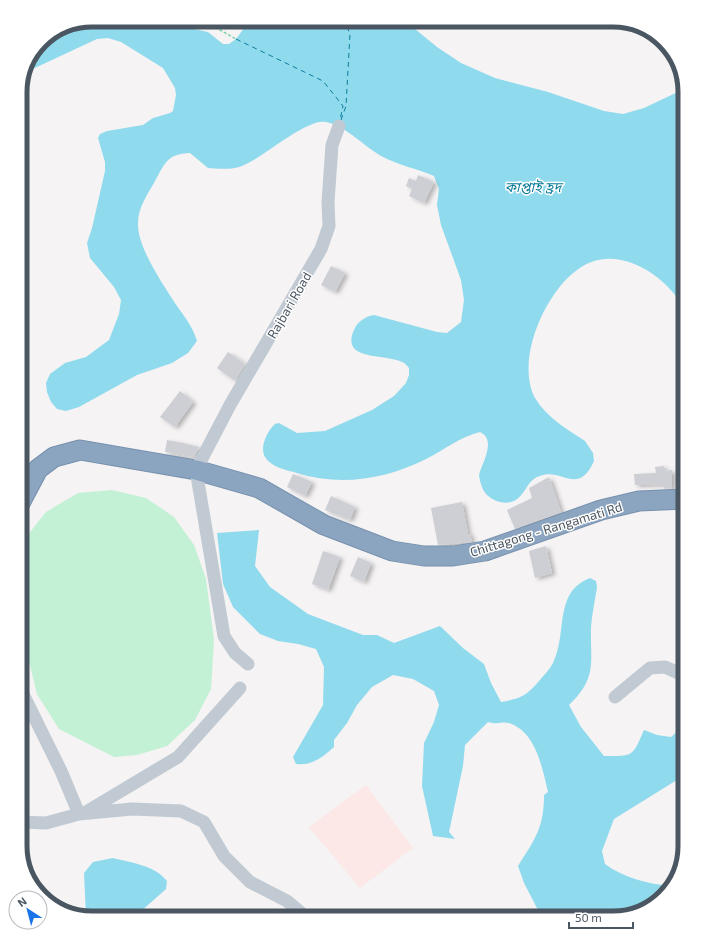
<svg xmlns="http://www.w3.org/2000/svg" width="705" height="938" viewBox="0 0 705 938" font-family="'Exo 2','Noto Sans Bengali',sans-serif">
<style>
.medical{fill:#fce8e6}
.green{fill:#c3f1d5}
.water{fill:#90daee}
.lines{fill:none;stroke-linecap:round;stroke-linejoin:round}
.ferry{stroke:#0c7c9b;stroke-width:1;stroke-dasharray:5 4;stroke-linecap:butt}
.building{fill:#cdcfd5;filter:url(#shadow)}
.highway-casing{stroke:#7690ad;stroke-width:21}
.path{stroke:#7ad0a6;stroke-width:1.5;stroke-dasharray:3 2;stroke-linecap:butt}
.minor{stroke:#c1cad2;stroke-width:13}
.highway{stroke:#8ba5c1;stroke-width:19}
.labels{text-anchor:middle;stroke-width:3;stroke-linejoin:round;paint-order:stroke}
.street-label{font-size:13px;fill:#4a5661;stroke:#fff}
.water-label{font-size:14px;font-style:italic;fill:#0c7c9b;stroke:#fff}
.rim{fill:none;stroke:#4a5661;stroke-width:5}
</style>
<defs>
<filter id="shadow"><feDropShadow dx="3.5" dy="2" stdDeviation="2" flood-color="#0004"/></filter>
</defs>
<rect width="100%" height="100%" fill="#f5f3f3"/>
<!-- medical -->
<path class="medical" d="M 366,785 L 413,848 L 360,888 L 309,827 Z"/>
<!-- green -->
<path class="green" d="M 112,490 L 146,498 L 174,517 L 194,545 L 206,579 L 214,640 L 211,689 L 195,720 L 167,746 L 137,755 L 114,757 L 59,729 L 37,694 L 20,625 L 20,551 L 27,536 L 46,512 L 78,493 Z"/>
<!-- water -->
<path class="water" d="M 92,20 L 171,20 L 180,26 L 208,32 L 223,44 L 229,44 L 236,39 L 250,20 L 404,20 L 437,47 L 461,63 L 495,78 L 548,92 L 604,111 L 623,114 L 644,108 L 684,89 L 685,310 C 667,275 615,240 577,270 C 545,293 515,360 535,398 C 546,417 567,429 585,441 L 593,453 L 594,461 C 578,497 561,467 540,476 C 527,480 527,492 517,499 C 508,506 494,502 487,495 C 482,490 480,482 479,475 C 482,463 497,440 480,432 C 460,437 444,450 426,459 C 386,479 341,487 297,473 C 286,470 271,467 265,457 C 259,447 268,430 275,424 L 279,423 L 297,433 L 325,431 L 372,410 L 394,396 L 406,383 L 409,375 L 409,368 C 407,366 405,363 402,362 C 385,353 336,362 356,326 C 360,320 367,316 374,315 L 437,332 L 447,333 L 461,322 L 464,300 L 461,280 L 441,225 L 437,205 L 439,189 L 434,176 C 418,169 398,165 383,157 C 364,147 348,127 326,122 C 307,118 265,156 244,165 C 235,170 219,169 208,168 L 190,153 C 167,154 165,163 155,181 C 148,194 138,207 138,223 C 137,245 159,278 171,297 C 181,313 191,322 197,341 L 188,353 L 172,363 L 137,375 L 79,407 L 66,411 L 57,409 L 51,402 L 47,392 L 46,383 L 50,374 L 65,363 L 86,357 L 109,340 L 119,314 L 121,300 L 114,287 L 90,258 L 87,243 L 92,228 L 105,171 L 105,162 L 98,138 L 100,134 L 107,131 L 143,125 L 153,118 L 170,113 L 173,111 L 176,95 L 175,88 L 163,68 L 121,42 L 108,38 L 97,39 L 24,73 L 28,60 L 44,38 Z
M 259,530 L 255,566 L 270,587 L 308,614 L 363,635 L 377,635 L 394,643 L 440,626 L 463,648 L 484,664 L 491,683 L 501,702 C 522,698 526,696 540,680 C 544,675 550,669 553,663 C 568,634 553,592 590,578 L 596,581 L 597,587 C 595,600 592,614 591,627 C 590,663 598,677 569,705 L 581,727 L 604,756 C 634,756 632,757 644,730 L 657,735 L 671,737 L 685,725 L 685,775 L 614,819 L 602,851 L 605,864 C 624,878 648,884 671,886 L 653,906 L 613,918 L 536,918 L 539,912 L 524,883 L 518,866 C 535,839 544,828 544,795 L 548,792 C 542,767 536,732 509,723 C 502,721 495,725 488,722 L 465,745 L 463,766 L 449,832 L 455,839 L 433,836 L 422,786 L 424,743 L 434,722 L 439,705 L 434,691 L 413,679 L 393,675 L 372,687 L 357,705 L 347,723 L 334,740 L 334,747 C 323,757 312,766 296,764 L 293,757 L 323,705 L 324,667 L 316,649 L 298,644 L 278,641 L 260,634 L 233,607 L 223,584 L 217,533 Z
M 113,858 C 132,863 154,865 167,881 L 166,889 L 139,913 L 137,918 L 92,918 L 86,916 L 84,873 L 93,862 Z"/>
<g class="lines">
<!-- ferry -->
<path class="ferry" d="M 236,39 L 323,81 L 343,106 L 340,120
M 341,120 L 346,106 L 350,34 L 344,20"/>
</g>
<!-- building -->
<path class="building" d="M 418,175 L 434,182 L 424,203 L 409,196 L 412,189 L 406,186 L 409,178 L 416,181 Z
M 331,266 L 345,273 L 335,292 L 321,285 Z
M 228,352 L 245,364 L 235,381 L 217,368 Z
M 180,391 L 193,402 L 175,427 L 160,417 Z
M 167,440 L 183,443 L 199,447 L 194,457 L 165,452 Z
M 664,466 L 664,471 L 672,470 L 672,488 L 664,489 L 663,484 L 635,485 L 634,474 L 656,473 L 655,467 Z
M 293,474 L 312,482 L 305,496 L 287,487 Z
M 549,477 L 561,512 L 515,529 L 507,510 L 532,498 L 529,488 Z
M 331,496 L 355,507 L 350,520 L 325,510 Z
M 462,502 L 468,534 L 470,534 L 472,542 L 438,545 L 431,508 Z
M 546,546 L 552,573 L 535,578 L 529,551 Z
M 323,551 L 340,557 L 328,590 L 312,584 Z
M 358,557 L 371,563 L 364,582 L 350,576 Z"/>
<g class="lines">
<defs>
<path id="highway" d="M 20,503 L 38,469 L 54,457 L 80,450 L 196,470 L 259,488 L 324,525 L 392,551 L 424,556 L 453,556 L 485,551 L 601,510 L 639,501 L 685,499"/>
</defs>
<!-- highway casing -->
<use href="#highway" class="highway-casing"/>
<!-- path -->
<path class="path" d="M 202,20 L 236,39"/>
<!-- minor -->
<path class="minor" d="M 248,664 L 235,653 L 224,636 L 196,470 L 230,405 L 321,249 L 329,226 L 328,202 L 332,145 L 339,126
M 20,688 L 61,771 L 79,814
M 615,697 L 650,668 L 665,667 L 685,676
M 86,812 L 178,757 L 240,688
M 20,822 L 46,823 L 79,814 L 132,809 L 181,811 L 204,822 L 224,856 L 250,882 L 287,901 L 307,918"/>
<!-- highway -->
<use href="#highway" class="highway"/>
</g>
<g class="labels">
<!-- street labels -->
<g class="street-label">
<text transform="translate(289 305) rotate(-60)" y="5">Rajbari Road</text>
<text transform="translate(546 529) rotate(-17)" y="5">Chittagong - Rangamati Rd</text>
</g>
<!-- water labels -->
<g class="water-label">
<text x="533" y="192">কাপ্তাই হ্রদ</text>
</g>
</g>
<!-- crop -->
<path d="M0 0H705V938H0ZM92 27H613A65 65 0 0 1 678 92V846A65 65 0 0 1 613 911H92A65 65 0 0 1 27 846V92A65 65 0 0 1 92 27Z" fill="#fff" fill-rule="evenodd"/>
<path class="rim" d="M92 27H613A65 65 0 0 1 678 92V846A65 65 0 0 1 613 911H92A65 65 0 0 1 27 846V92A65 65 0 0 1 92 27Z"/>
<!-- north arrow -->
<g transform="translate(28 910) rotate(324)"><circle r="19" fill="#ffffff" stroke="#b7bbc0"/>
<path d="M0-3L7 15L0 10L-7 15Z" fill="#1a73e8"/>
<text y="-6" font-size="11" font-weight="bold" text-anchor="middle" fill="#4a5661">N</text>
</g>
<!-- scale -->
<path d="M569 922v6h64v-6" fill="none" stroke="#4a5661" stroke-width="2"/>
<text x="575" y="922" font-size="12" fill="#4a5661" stroke="#ffffff" stroke-width="3" paint-order="stroke">50 m</text>
</svg>
